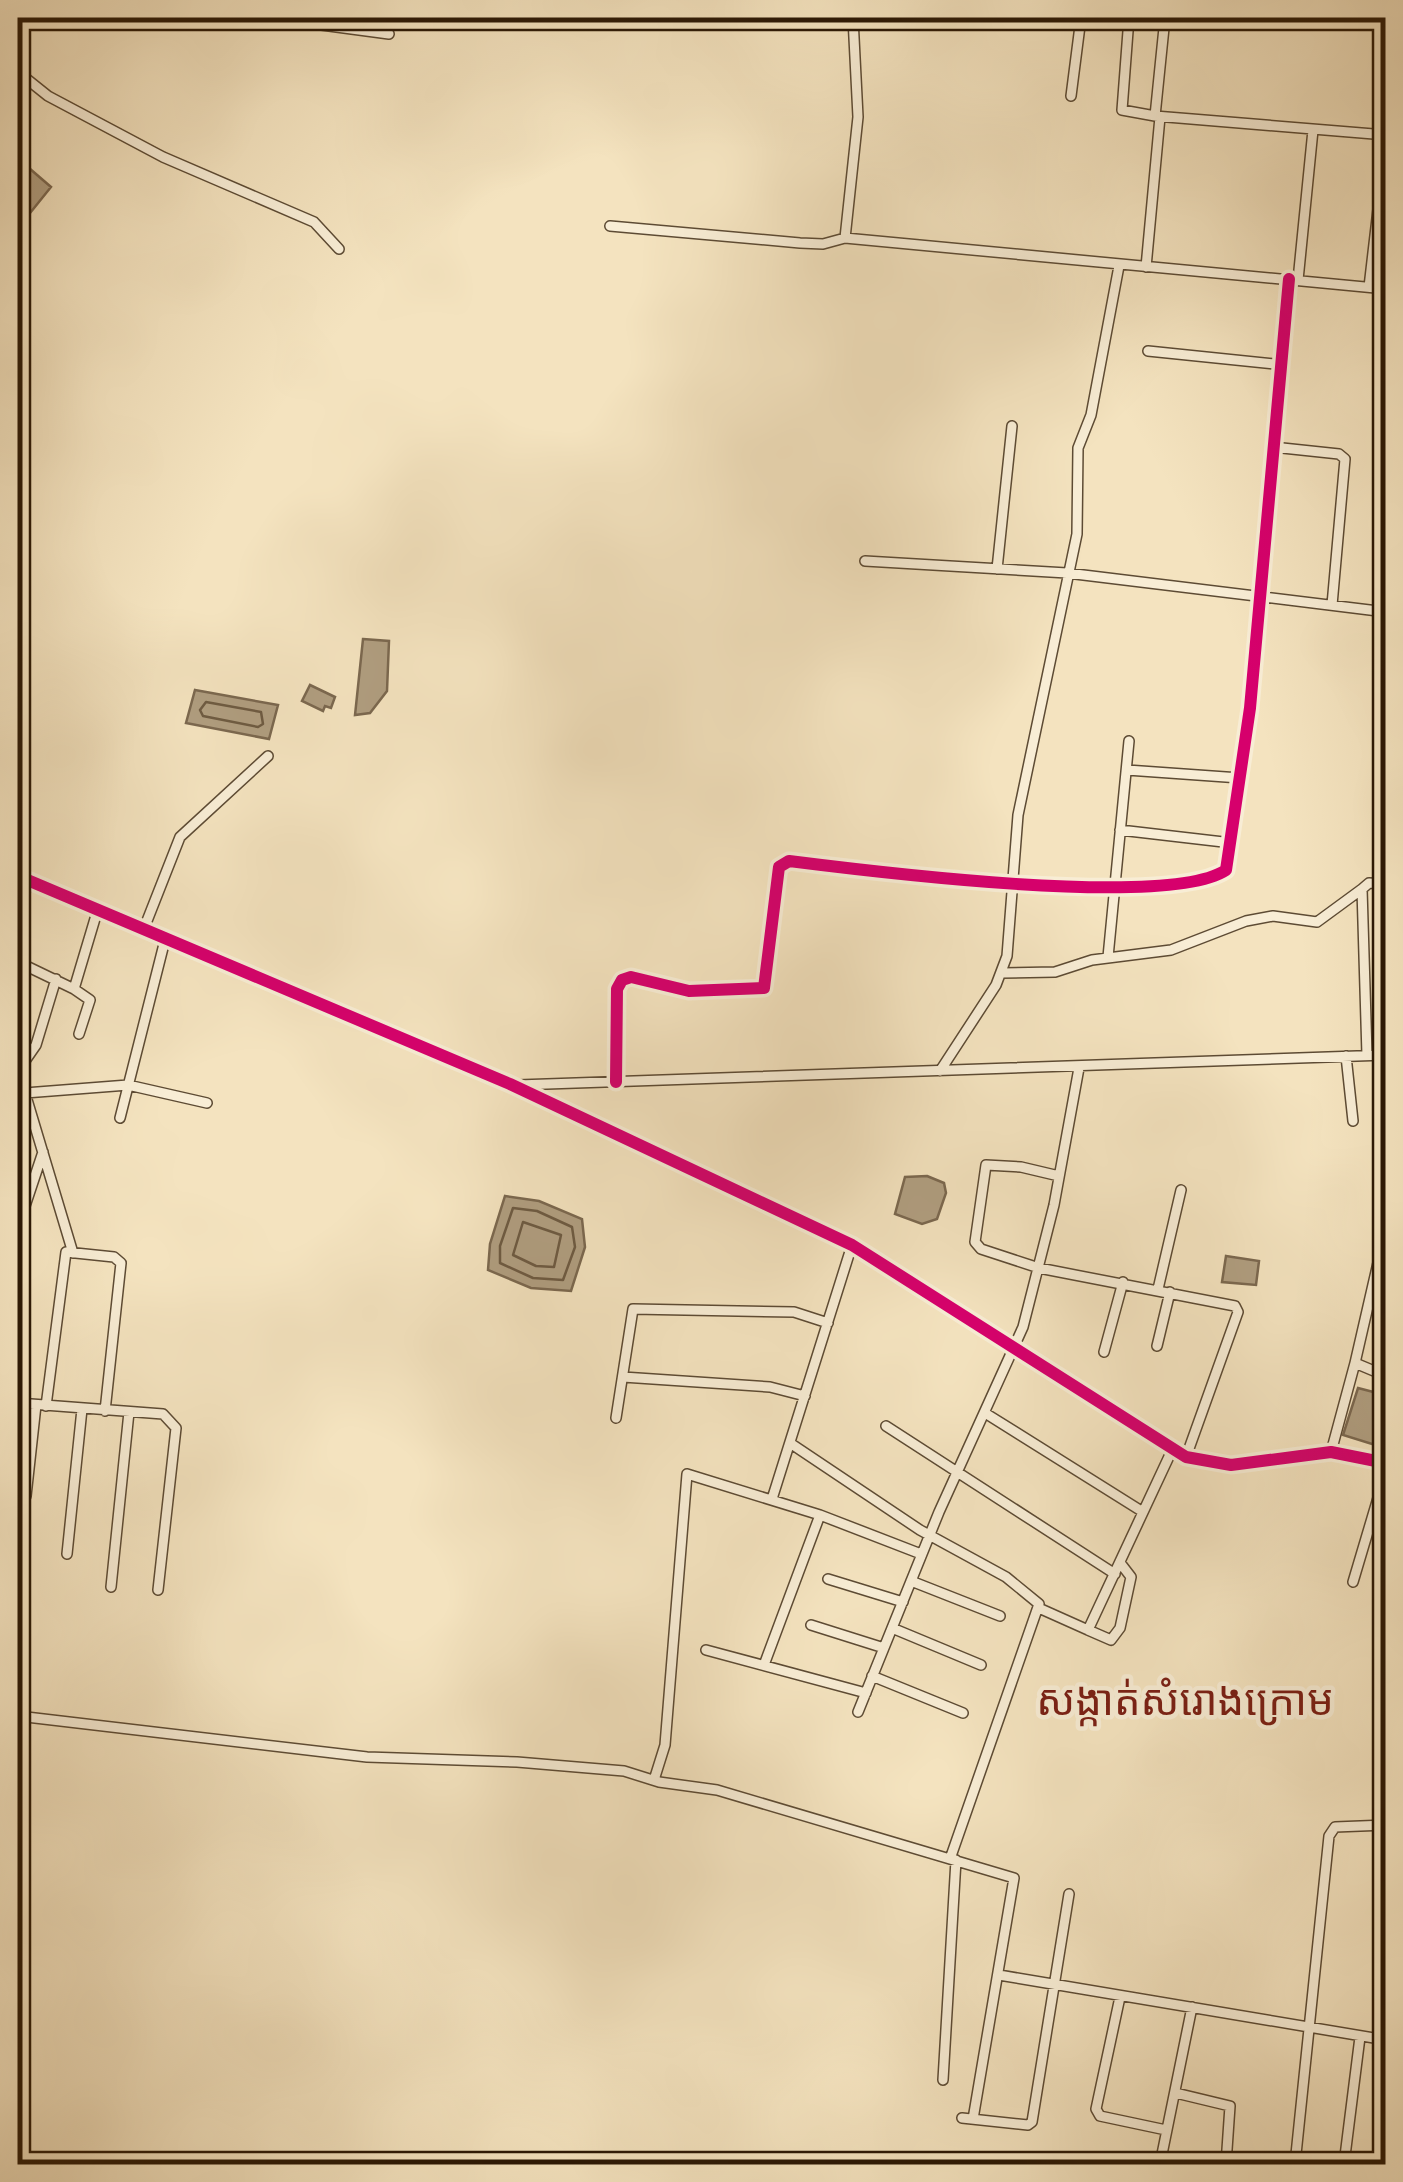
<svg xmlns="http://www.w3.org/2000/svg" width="1403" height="2182" viewBox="0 0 1403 2182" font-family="'IM FELL DW Pica','Noto Sans Khmer',serif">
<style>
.water{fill:#b09e80;stroke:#7b684f;stroke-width:2.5}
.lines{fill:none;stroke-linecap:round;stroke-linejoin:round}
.shore{stroke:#6e5b42;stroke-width:2.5}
.street-casing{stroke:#5d4b34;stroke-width:12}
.street{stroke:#f8edd5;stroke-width:9}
.cycleway-casing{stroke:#f8edd5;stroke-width:19}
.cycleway{stroke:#d6006c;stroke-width:12}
.labels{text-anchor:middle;stroke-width:9;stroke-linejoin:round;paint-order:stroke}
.quarter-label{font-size:42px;fill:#7a1f14;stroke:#f8edd5}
</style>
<rect width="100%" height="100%" fill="#f4e3bf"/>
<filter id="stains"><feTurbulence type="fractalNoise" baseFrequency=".002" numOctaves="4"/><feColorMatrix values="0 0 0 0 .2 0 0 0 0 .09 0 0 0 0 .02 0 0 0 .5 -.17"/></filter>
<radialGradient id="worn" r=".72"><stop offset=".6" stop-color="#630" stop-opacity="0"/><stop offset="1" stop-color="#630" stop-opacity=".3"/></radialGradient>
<!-- water -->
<path class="water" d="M 29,168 L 51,187 L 18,228 L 18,176 Z
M 363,639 L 389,641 L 387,691 L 370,713 L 355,715 Z
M 310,685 L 335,697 L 331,708 L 325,706 L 323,711 L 302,701 Z
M 195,690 L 278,705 L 269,739 L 186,723 Z
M 927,1176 L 944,1183 L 946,1193 L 937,1219 L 922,1224 L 895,1214 L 905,1177 Z
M 505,1196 L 539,1201 L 582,1219 L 585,1247 L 571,1291 L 531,1288 L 488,1270 L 490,1244 Z
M 1226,1256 L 1259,1261 L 1256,1285 L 1222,1282 Z
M 1358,1388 L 1385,1395 L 1385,1448 L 1343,1435 Z"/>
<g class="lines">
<!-- shore -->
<path class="shore" d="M 206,702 L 261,712 L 263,724 L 258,727 L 203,716 L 200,710 Z
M 513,1208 L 537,1211 L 572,1227 L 575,1247 L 563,1280 L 533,1278 L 500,1263 L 500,1246 Z
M 523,1222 L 561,1235 L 554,1267 L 536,1266 L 513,1255 Z"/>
<defs>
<path id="street" d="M 269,18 L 389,34
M 1129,18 L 1122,110 L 1155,116
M 1165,18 L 1155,116 L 1386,135
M 18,72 L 48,96 L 163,157 L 314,222 L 339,249
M 1071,96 L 1081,18
M 610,226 L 800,243 L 823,244 L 845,238 L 1386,289
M 845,238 L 858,117 L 853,18
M 1146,267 L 1160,117
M 1298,280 L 1313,130
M 1369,287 L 1386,141
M 1148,351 L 1284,365
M 1273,447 L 1339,454 L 1345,459 L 1332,605
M 865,561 L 1067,573 L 1386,612
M 997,569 L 1012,426
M 1127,770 L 1240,778
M 1120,830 L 1232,843
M 18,876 L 510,1084 L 852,1245 L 1186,1457 L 1231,1465 L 1331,1452 L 1386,1463
M 18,895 L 33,883
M 143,931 L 180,837 L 268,756
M 1108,957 L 1129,741
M 18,962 L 74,989 L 97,912
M 1002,973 L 1055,972 L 1092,960 L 1171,950 L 1246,921 L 1273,916 L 1317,922 L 1362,889
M 74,989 L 90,1000 L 79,1034
M 1367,1055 L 1362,889 L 1369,883 L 1386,884
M 1346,1056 L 1353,1121
M 18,1071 L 25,1093 L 128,1085 L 207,1103
M 18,1071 L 36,1045 L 56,979
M 940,1071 L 996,985 L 1007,956 L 1018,815 L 1077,534 L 1078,448 L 1091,415 L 1119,266
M 616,1082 L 617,989 L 622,980 L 631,977 L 689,991 L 764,988 L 779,867 L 789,861 C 868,871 1168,909 1226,870 L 1250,708 L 1289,279
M 518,1085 L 1386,1055
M 25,1093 L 73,1253
M 120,1118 L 165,940
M 1059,1176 L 1021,1167 L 986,1165 L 975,1242 L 981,1249 L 1039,1268 L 1235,1306 L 1238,1312 L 1186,1457
M 18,1227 L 43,1152
M 1386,1228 L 1355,1363 L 1386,1376
M 1158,1289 L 1181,1190
M 1157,1346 L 1170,1292
M 1104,1352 L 1123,1282
M 623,1377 L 770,1387 L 805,1396
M 18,1403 L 163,1414 L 176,1428 L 158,1590
M 46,1406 L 66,1252 L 114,1257 L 121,1263 L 105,1411
M 985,1413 L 1143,1512
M 616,1418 L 633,1309 L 794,1312 L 828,1323
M 886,1426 L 1115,1574
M 790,1443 L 920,1530 L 1006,1577 L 1039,1604 L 950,1859
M 1331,1452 L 1355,1363
M 26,1496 L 36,1405
M 772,1499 L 852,1245
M 67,1554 L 82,1409
M 828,1579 L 903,1602
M 911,1581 L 1000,1616
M 1353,1582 L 1386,1471
M 111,1587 L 129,1412
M 1041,1609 L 1088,1630 L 1173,1448
M 811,1625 L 884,1648
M 892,1628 L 981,1665
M 1088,1630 L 1111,1640 L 1120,1628 L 1131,1577 L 1121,1564
M 706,1650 L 866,1693
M 764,1665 L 820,1515
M 872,1676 L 963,1713
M 858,1712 L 939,1512 L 1023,1327 L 1054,1205 L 1079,1068
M 18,1716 L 367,1757 L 517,1762 L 624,1771 L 659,1782 L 717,1790 L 1014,1878 L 973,2119
M 654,1780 L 665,1745 L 687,1474 L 820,1515 L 921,1554
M 999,1975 L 1386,2040
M 1120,1997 L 1096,2109 L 1100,2116 L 1166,2130
M 943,2080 L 956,1860
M 1176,2093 L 1230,2106 L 1226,2164
M 962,2118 L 1028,2125 L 1032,2122 L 1069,1894
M 1160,2164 L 1192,2007
M 1295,2164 L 1329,1836 L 1335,1827 L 1386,1825
M 1344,2164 L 1360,2037"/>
</defs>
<!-- street casing -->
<use href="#street" class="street-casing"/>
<!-- street -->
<use href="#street" class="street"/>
<defs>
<path id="cycleway" d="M 18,876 L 510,1084 L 852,1245 L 1186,1457 L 1231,1465 L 1331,1452 L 1386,1463
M 616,1082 L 617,989 L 622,980 L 631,977 L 689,991 L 764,988 L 779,867 L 789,861 C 868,871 1168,909 1226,870 L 1250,708 L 1289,279"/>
</defs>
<!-- cycleway casing -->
<use href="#cycleway" class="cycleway-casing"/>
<!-- cycleway -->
<use href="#cycleway" class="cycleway"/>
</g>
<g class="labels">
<!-- quarter labels -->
<g class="quarter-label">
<text x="1185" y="1715">សង្កាត់សំរោងក្រោម</text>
</g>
</g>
<!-- margin -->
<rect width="1403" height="2182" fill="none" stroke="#f4e3bf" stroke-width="60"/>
<rect x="20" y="20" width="1363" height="2142" fill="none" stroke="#2b1805" stroke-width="5"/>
<rect x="30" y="30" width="1343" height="2122" fill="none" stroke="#2b1805" stroke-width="2.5"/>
<rect width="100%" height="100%" filter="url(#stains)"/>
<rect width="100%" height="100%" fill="url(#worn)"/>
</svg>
